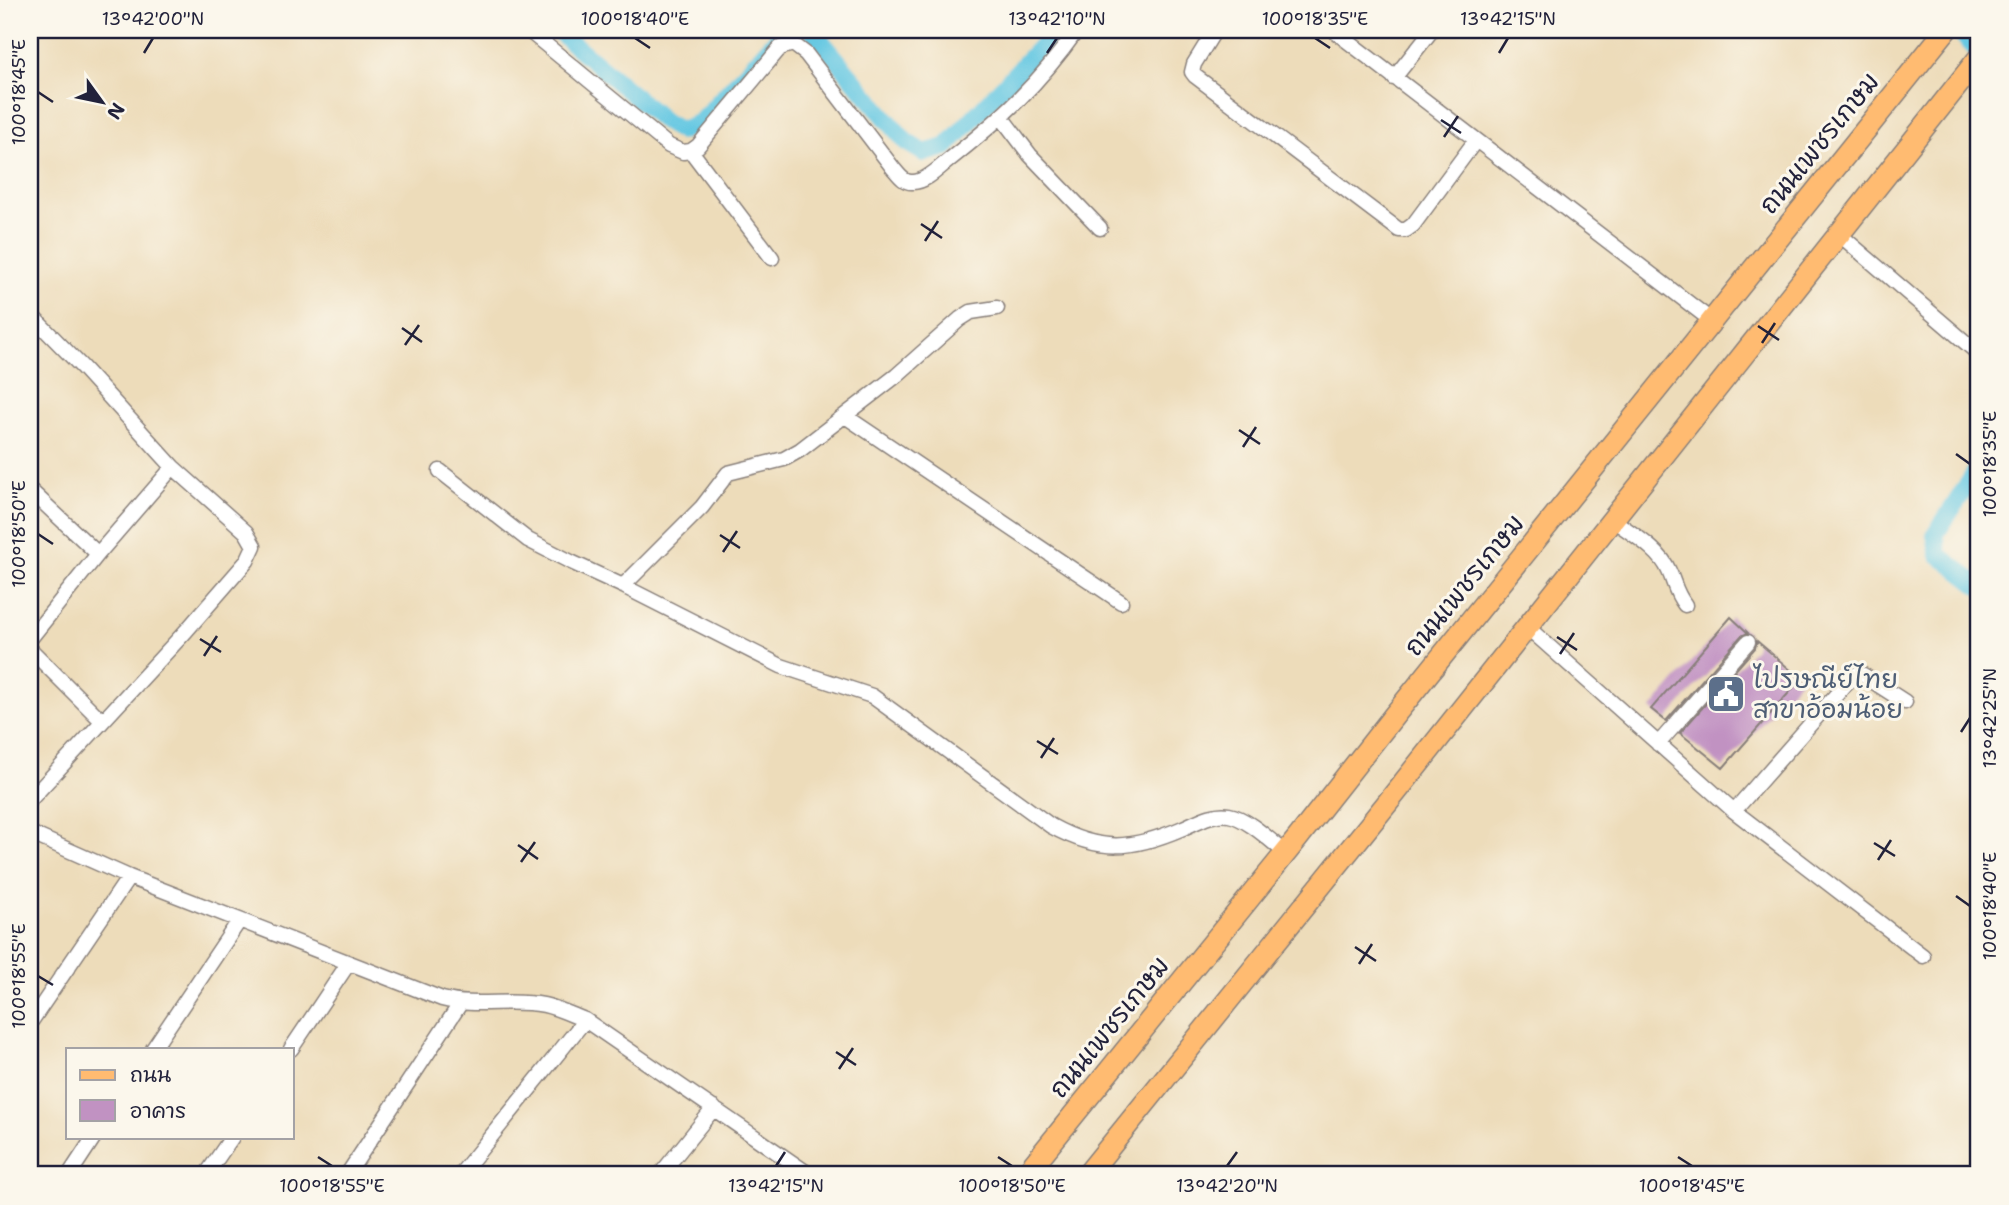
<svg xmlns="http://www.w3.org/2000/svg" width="2009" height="1205" viewBox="0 0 2009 1205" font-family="'Shantell Sans','Playpen Sans Thai',sans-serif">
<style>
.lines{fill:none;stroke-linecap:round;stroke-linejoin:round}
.canal{stroke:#64c7e2;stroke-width:18}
.building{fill:#c192c2}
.street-casing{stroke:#887f7a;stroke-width:17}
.primary-casing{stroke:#887f7a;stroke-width:24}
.street{stroke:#fff;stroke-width:14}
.primary{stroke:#ffbb71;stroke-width:21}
.ticks{fill:none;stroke:#22223b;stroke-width:2.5}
.labels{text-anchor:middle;stroke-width:6;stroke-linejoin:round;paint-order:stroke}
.street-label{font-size:26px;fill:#22223b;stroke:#fbf7ec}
.service-label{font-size:26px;fill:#4e5e75;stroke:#fbf7ec;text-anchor:start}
.neatline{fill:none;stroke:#22223b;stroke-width:2.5}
.ticks-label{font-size:18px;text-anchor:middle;fill:#22223b}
</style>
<rect width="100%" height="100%" fill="#fbf7ec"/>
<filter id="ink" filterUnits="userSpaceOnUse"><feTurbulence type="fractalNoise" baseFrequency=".0143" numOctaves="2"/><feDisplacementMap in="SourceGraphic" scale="14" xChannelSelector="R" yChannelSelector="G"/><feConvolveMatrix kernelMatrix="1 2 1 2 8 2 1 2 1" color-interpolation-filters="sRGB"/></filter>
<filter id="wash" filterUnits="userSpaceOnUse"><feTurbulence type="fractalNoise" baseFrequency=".00686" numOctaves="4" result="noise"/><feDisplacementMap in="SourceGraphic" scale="28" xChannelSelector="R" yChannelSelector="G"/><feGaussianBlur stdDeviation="1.57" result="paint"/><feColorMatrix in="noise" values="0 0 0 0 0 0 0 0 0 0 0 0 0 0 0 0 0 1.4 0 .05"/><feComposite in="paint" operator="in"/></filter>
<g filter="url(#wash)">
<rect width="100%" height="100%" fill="#eddcba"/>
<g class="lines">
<!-- canal -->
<path class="canal" d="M 557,30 L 665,122 L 681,131 L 700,122 L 785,30
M 812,30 L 906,142 L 924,153 L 946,147 L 1056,30
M 1958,30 L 1979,52
M 1979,467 L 1935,535 L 1939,555 L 1979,586"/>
</g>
<g id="blocks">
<!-- building -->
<path class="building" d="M 1731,617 L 1748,633 L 1741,636 L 1666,721 L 1651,709 Z
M 1757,641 L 1801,679 L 1723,768 L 1680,733 L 1755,648 Z"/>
</g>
</g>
<g filter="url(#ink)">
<use href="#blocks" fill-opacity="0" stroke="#887f7a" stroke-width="2"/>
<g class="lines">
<defs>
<path id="street" d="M 528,30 L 669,146 L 683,152 L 691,151 L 698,146 L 780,48 L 793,44 L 806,54 L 893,168 C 899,175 904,183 913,182 C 926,182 940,167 949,160 C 1002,118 1038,85 1077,30
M 1215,30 L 1194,64 L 1192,72 L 1195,76 L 1399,230 L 1406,230 L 1413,225 L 1476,140
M 1333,30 L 1712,321
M 1394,78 L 1432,30
M 1002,118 L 1030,155 L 1100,228
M 691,151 L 772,258
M 1839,234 L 1979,354
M 30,314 L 82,367 L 173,467 L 246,532 L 254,546 L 247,561 L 186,631 L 30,800
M 845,416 L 1121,602
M 440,471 L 528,540 L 571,562 L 623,586 L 781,666 L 872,696 L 1051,826 C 1100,853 1132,850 1183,828 C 1197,822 1213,812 1229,815 C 1247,818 1272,842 1286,853
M 30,490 L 98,554
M 1612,519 C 1630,533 1660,549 1669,571 C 1675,584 1675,592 1685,605
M 623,586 L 702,507 L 728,473 L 784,459 L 800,450 L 896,376 L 960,319 L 971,312 L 997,308
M 1526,626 L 1734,811 L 1923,956
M 30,639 L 98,554 L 173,467
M 30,649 L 102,721
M 1658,744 L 1748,642
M 1734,811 L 1852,677 L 1857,674 L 1863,675 L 1905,702
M 30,833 L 129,877 L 442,999 C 476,1008 510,998 544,1005 C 558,1008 572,1015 585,1020 L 810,1175
M 30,1023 L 129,877
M 153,1049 L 239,921
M 291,1049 L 348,964
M 69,1175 L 94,1137
M 206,1175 L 232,1137
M 347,1175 L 460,1004
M 460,1175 L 585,1020
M 660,1175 L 714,1108"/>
<path id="primary" d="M 1025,1175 L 1297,839 L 1393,717 L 1946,30
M 1087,1175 L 1389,801 L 1979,58"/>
</defs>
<!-- street casing -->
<use href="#street" class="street-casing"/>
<!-- primary casing -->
<use href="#primary" class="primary-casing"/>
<!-- street -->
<use href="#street" class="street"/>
<!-- primary -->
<use href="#primary" class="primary"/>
</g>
</g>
<!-- ticks -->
<path class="ticks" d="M 635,38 L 650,48M 1315,38 L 1330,48M 144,53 L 153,38M 1047,53 L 1057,38M 1499,53 L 1508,38M 38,92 L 53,102M 1441,120 L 1461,133M 1444,137 L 1458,116M 921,224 L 942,238M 925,241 L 938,221M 1758,326 L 1779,340M 402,328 L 422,342M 1762,343 L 1775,323M 405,345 L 419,325M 1239,430 L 1260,444M 1243,447 L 1256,427M 1956,454 L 1970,464M 38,534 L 53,544M 720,535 L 740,548M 723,552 L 737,531M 1557,637 L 1577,650M 200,639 L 221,652M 1560,654 L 1574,633M 204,656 L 217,636M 1961,732 L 1970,718M 1037,741 L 1058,754M 1041,758 L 1054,738M 1874,843 L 1895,856M 518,845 L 538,859M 1878,860 L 1891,840M 521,862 L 535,842M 1956,896 L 1970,906M 1355,947 L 1376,961M 1359,964 L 1372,944M 38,976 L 53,985M 836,1052 L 856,1065M 839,1069 L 853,1048M 318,1157 L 332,1166M 998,1157 L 1012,1166M 1678,1157 L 1692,1166M 776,1166 L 785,1152M 1227,1166 L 1237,1152"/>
<!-- icons -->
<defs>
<symbol id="civic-square" viewBox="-11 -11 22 22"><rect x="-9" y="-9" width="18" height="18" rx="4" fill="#5c6f8a" stroke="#fbf7ec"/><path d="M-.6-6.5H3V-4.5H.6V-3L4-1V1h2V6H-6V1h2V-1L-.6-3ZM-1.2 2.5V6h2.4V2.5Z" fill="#fff"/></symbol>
</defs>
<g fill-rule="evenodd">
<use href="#civic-square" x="1704" y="672" width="44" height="44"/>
</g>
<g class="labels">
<!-- street labels -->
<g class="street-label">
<text transform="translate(1819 143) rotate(-51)" y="9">ถนนเพชรเกษม</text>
<text transform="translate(1464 585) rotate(-51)" y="9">ถนนเพชรเกษม</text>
<text transform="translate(1109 1027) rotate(-51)" y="9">ถนนเพชรเกษม</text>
</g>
<!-- service labels -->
<g class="service-label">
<text x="1753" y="688">ไปรษณีย์ไทย<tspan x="1753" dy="30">สาขาอ้อมน้อย</tspan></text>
</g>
</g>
<!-- margin -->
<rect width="2009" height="1205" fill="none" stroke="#fbf7ec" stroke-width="77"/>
<!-- legend -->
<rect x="66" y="1048" width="228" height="91" fill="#fbf7ec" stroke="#a4a2a5" stroke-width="2"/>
<rect x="80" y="1070" width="35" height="10" fill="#ffbb71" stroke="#a4a2a5" stroke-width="2"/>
<text x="130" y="1082" font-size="21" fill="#22223b">ถนน</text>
<rect x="80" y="1100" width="35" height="21" fill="#c192c2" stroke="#a4a2a5" stroke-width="2"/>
<text x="130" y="1118" font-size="21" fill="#22223b">อาคาร</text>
<!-- north arrow -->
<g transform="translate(102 102) rotate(123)" stroke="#fbf7ec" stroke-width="5" paint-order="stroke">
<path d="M0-5L12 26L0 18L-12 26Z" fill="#22223b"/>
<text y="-10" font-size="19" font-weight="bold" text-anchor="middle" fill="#22223b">N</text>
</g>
<rect x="38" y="38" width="1932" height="1128" class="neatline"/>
<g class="ticks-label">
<text x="153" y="25">13°42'00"N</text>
<text x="635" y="25">100°18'40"E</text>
<text x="1057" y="25">13°42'10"N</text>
<text x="1315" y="25">100°18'35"E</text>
<text x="1508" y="25">13°42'15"N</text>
<text transform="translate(19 92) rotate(-90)" y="6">100°18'45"E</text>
<text transform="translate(1990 464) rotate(-90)" y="6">100°18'35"E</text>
<text transform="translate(19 534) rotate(-90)" y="6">100°18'50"E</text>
<text transform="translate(1990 718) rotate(-90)" y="6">13°42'25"N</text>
<text transform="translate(1990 906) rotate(-90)" y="6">100°18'40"E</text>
<text transform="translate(19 976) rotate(-90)" y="6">100°18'55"E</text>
<text x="332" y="1192">100°18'55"E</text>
<text x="776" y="1192">13°42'15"N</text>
<text x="1012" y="1192">100°18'50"E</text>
<text x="1227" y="1192">13°42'20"N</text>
<text x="1692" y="1192">100°18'45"E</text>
</g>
</svg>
